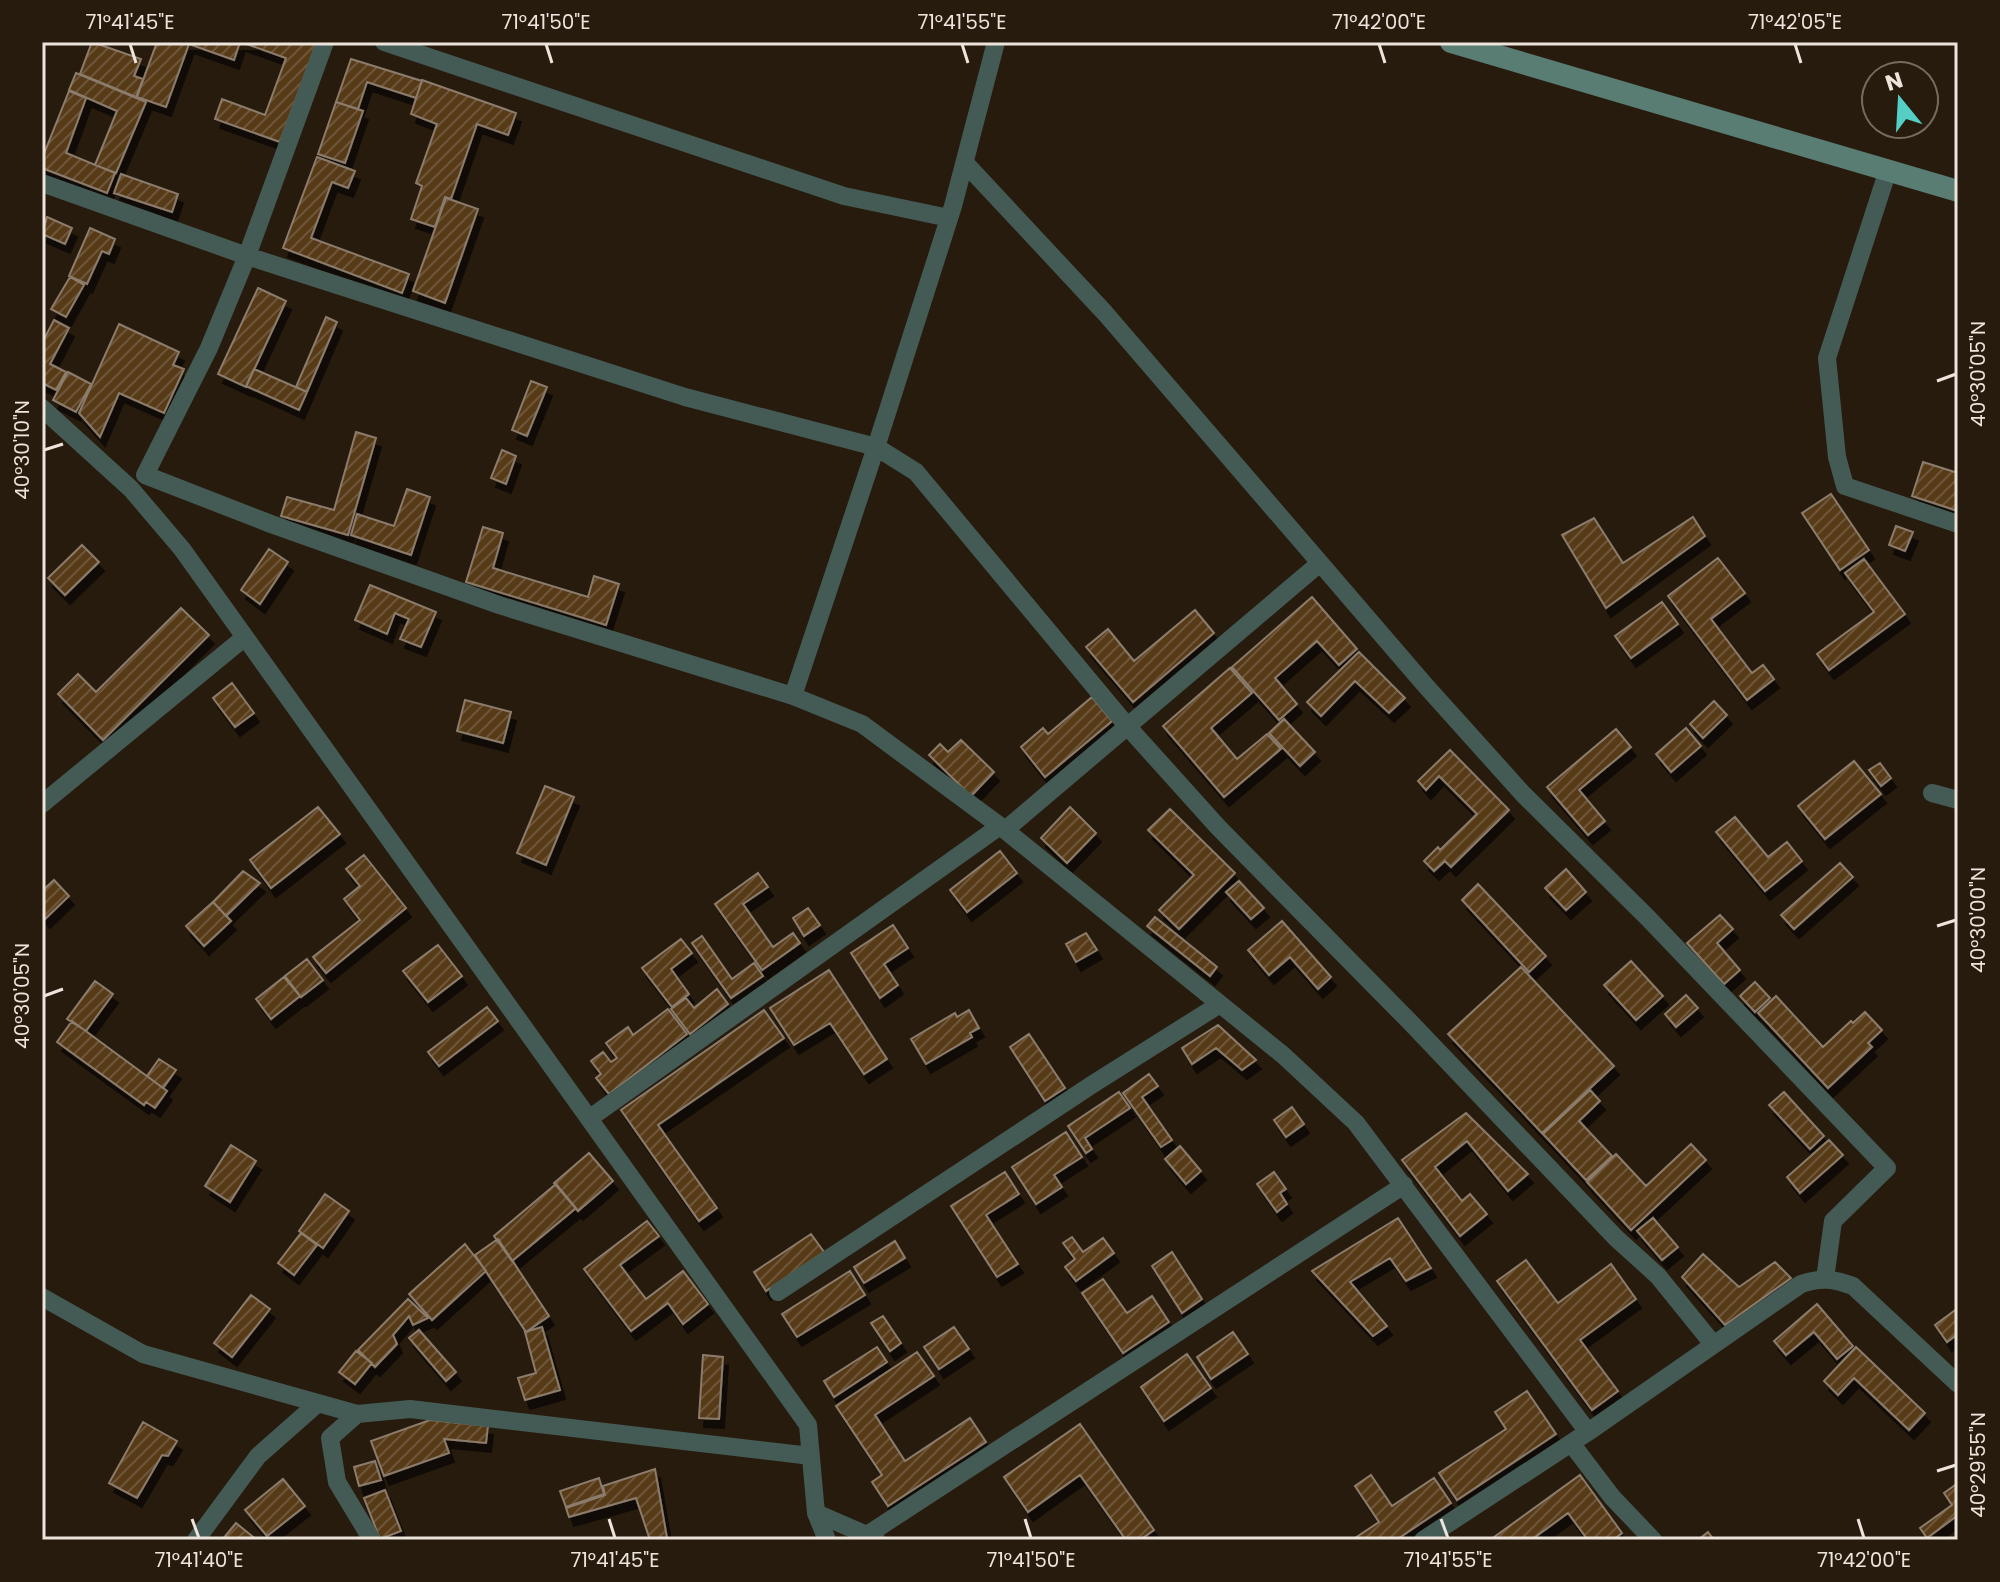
<svg xmlns="http://www.w3.org/2000/svg" width="2000" height="1582" font-family="Poppins,sans-serif">
<defs>
<pattern id="building-hatch" width="6" height="6" patternUnits="userSpaceOnUse" patternTransform="scale(2)"><rect width="6" height="6" fill="#573a19"/><path d="M-1 1l2-2M0 6l6-6M5 7l2-2" fill="none" stroke="#6f563a"/></pattern>
<filter id="shadow"><feDropShadow dx="5" dy="9" stdDeviation="0" flood-color="#0009"/></filter>
</defs>
<rect width="100%" height="100%" fill="#271b0e"/>
<path fill="url(#building-hatch)" stroke="#8b7c6c" stroke-width="2" filter="url(#shadow)" d="M92 42 141 59 134 76 143 79 136 97 80 74Z
M157 42H240L234 60 189 44 166 107 137 97Z
M241 42H317L280 142 215 119 222 99 265 115 286 58Z
M351 59 422 81 416 98 367 82 358 109 336 102Z
M76 73 146 102 116 173 95 165 117 111 69 90Z
M422 80 516 113 508 135 477 124 451 199 445 197 435 227 411 219 422 186 416 183 437 124 411 114Z
M69 91 86 98 66 153 115 173 107 193 42 168V159Z
M336 102 363 111 345 163 318 154Z
M317 157 355 171 348 188 332 182 311 238 409 274 402 293 283 248Z
M121 174 178 194 172 212 114 193Z
M446 198 478 209 445 303 413 291Z
M47 217 72 228 65 244 42 234Z
M90 228 115 239 109 254 102 251 87 284 69 276Z
M70 277 84 285 66 317 51 309Z
M258 288 286 301 246 387 218 374Z
M326 317 337 322 307 392 296 387Z
M54 320 69 328 50 364 66 372 56 390 42 383V343Z
M119 324 179 352 173 365 184 369 164 413 119 393 100 437 79 413Z
M254 369 307 392 299 410 246 386Z
M68 372 91 384 76 412 53 400Z
M531 381 547 387 527 436 512 430Z
M356 432 376 438 348 535 281 516 287 497 334 510Z
M502 450 516 456 506 484 491 478Z
M1923 462 1958 473V511L1912 496Z
M407 489 430 497 411 555 351 535 357 514 394 526Z
M1831 494 1869 550 1840 570 1802 513Z
M1693 517 1705 536 1606 608 1562 535 1594 518 1623 563Z
M1896 526 1913 532 1905 551 1889 545Z
M483 527 503 533 493 568 588 597 594 576 619 584 606 625 466 582Z
M82 545 99 562 65 595 48 578Z
M269 549 288 562 260 604 241 590Z
M1718 558 1745 593 1711 619 1752 673 1763 665 1774 679 1747 700 1668 596Z
M1864 559 1905 614 1829 670 1817 654 1874 612 1845 573Z
M370 585 436 612 421 647 400 639 409 619 395 613 387 634 355 620Z
M1312 597 1357 649 1339 665 1317 641 1275 678 1297 704 1279 720 1232 667Z
M1662 602 1678 624 1631 658 1615 636Z
M181 608 209 635 103 740 58 694 78 674 96 692Z
M1195 610 1214 633 1133 702 1086 647 1108 629 1134 661Z
M1359 652 1405 698 1389 713 1355 681 1321 716 1307 702Z
M1230 668 1252 693 1211 728 1237 759 1267 734 1281 749 1224 797 1163 726Z
M232 683 254 713 235 727 213 698Z
M1092 697 1112 721 1045 777 1021 747 1043 728 1048 734Z
M465 700 511 712 503 743 457 731Z
M1714 701 1727 715 1703 738 1690 724Z
M1284 719 1315 752 1300 766 1269 733Z
M1686 728 1701 746 1671 772 1656 754Z
M1616 729 1631 747 1579 790 1605 821 1588 835 1547 787Z
M961 740 994 772 971 796 929 755 940 744 948 752Z
M1450 750 1509 810 1451 867 1445 861 1434 871 1424 861 1438 847 1440 850 1477 814 1439 776 1426 790 1418 781Z
M1854 761 1881 794 1825 839 1798 806Z
M1880 763 1891 778 1881 786 1869 770Z
M545 786 574 797 546 865 517 853Z
M318 807 340 834 271 888 250 860Z
M1070 807 1096 833 1067 863 1041 838Z
M1170 809 1235 873 1179 929 1159 910 1194 875 1148 830Z
M1735 817 1768 857 1787 842 1802 861 1765 891 1716 832Z
M1000 851 1017 873 967 912 950 890Z
M364 855 406 908 326 973 313 957 360 920 344 899 360 886 346 869Z
M1840 863 1853 877 1794 929 1781 915Z
M1566 869 1586 892 1566 910 1545 888Z
M243 871 260 883 226 916 213 902Z
M758 873 768 887 743 904 773 947 793 933 800 943 762 970 715 904Z
M54 880 69 896 45 919 42 916V891Z
M1239 881 1264 908 1251 919 1226 892Z
M1478 884 1546 956 1529 972 1462 900Z
M213 902 231 921 204 946 186 926Z
M808 908 820 925 804 936 793 918Z
M1720 915 1733 929 1717 943 1740 970 1724 984 1687 943Z
M1155 917 1217 967 1210 976 1147 926Z
M1282 921 1331 977 1318 989 1290 957 1269 975 1248 950Z
M893 925 908 948 884 964 898 985 880 998 851 953Z
M1086 933 1097 950 1076 962 1066 944Z
M702 936 732 979 754 963 763 976 731 998 692 943Z
M681 939 692 953 671 969 689 994 672 1007 642 968Z
M438 945 462 976 428 1002 403 971Z
M307 959 323 980 301 997 285 976Z
M1631 961 1663 996 1636 1020 1604 985Z
M1521 967 1614 1066 1542 1133 1448 1034Z
M829 970 887 1059 864 1074 830 1023 794 1045 770 1008Z
M284 977 300 996 271 1019 256 999Z
M95 981 113 994 86 1031 67 1019Z
M1755 982 1770 998 1755 1012 1740 996Z
M717 989 728 1004 690 1034 671 1009 686 998 694 1008Z
M1686 995 1698 1008 1676 1027 1665 1014Z
M1776 996 1823 1047 1851 1021 1853 1023 1865 1012 1882 1030 1868 1043 1872 1047 1828 1088 1758 1013Z
M487 1007 498 1021 439 1066 428 1052Z
M668 1009 687 1034 609 1094 596 1078 601 1074 591 1061 603 1052 611 1062 617 1058 606 1043 628 1027 633 1035Z
M764 1010 784 1038 658 1125 717 1208 699 1221 621 1110Z
M969 1010 979 1028 970 1033 972 1037 926 1064 911 1039 955 1013 957 1017Z
M72 1021 167 1091 155 1108 146 1102 144 1105 57 1042Z
M1218 1025 1256 1060 1242 1070 1216 1048 1192 1064 1182 1048Z
M1029 1034 1065 1088 1045 1101 1010 1047Z
M159 1059 176 1070 163 1088 147 1076Z
M1149 1074 1158 1086 1142 1097 1172 1140 1161 1147 1123 1093Z
M1590 1090 1600 1101 1579 1121 1612 1156 1586 1180 1543 1134Z
M1119 1092 1130 1108 1085 1138 1092 1149 1086 1153 1068 1126Z
M1784 1092 1824 1136 1810 1149 1769 1105Z
M1292 1107 1304 1124 1286 1137 1274 1120Z
M1466 1113 1528 1174 1508 1191 1467 1141 1435 1167 1462 1201 1470 1194 1487 1214 1460 1236 1402 1160Z
M1066 1132 1082 1157 1054 1175 1062 1187 1036 1204 1012 1167Z
M1829 1140 1843 1155 1800 1193 1787 1177Z
M1691 1144 1706 1160 1631 1230 1587 1182 1616 1154 1646 1186Z
M231 1145 256 1161 230 1202 205 1186Z
M1180 1146 1201 1171 1186 1184 1165 1159Z
M589 1153 613 1181 578 1211 554 1183Z
M1005 1172 1019 1194 986 1215 1018 1264 997 1277 951 1206Z
M1274 1172 1286 1189 1280 1193 1287 1204 1277 1212 1257 1184Z
M556 1184 576 1208 512 1261 494 1236Z
M325 1194 349 1211 323 1248 299 1231Z
M1398 1218 1431 1268 1406 1281 1390 1258 1350 1282 1387 1326 1373 1336 1312 1271Z
M1653 1218 1678 1247 1662 1260 1637 1231Z
M647 1221 659 1236 620 1265 646 1299 683 1271 708 1304 683 1324 668 1303 631 1331 584 1269Z
M301 1233 317 1245 294 1275 278 1263Z
M811 1234 824 1252 766 1291 754 1272Z
M1072 1237 1083 1252 1103 1238 1114 1253 1076 1281 1065 1267 1075 1259 1063 1243Z
M498 1239 549 1316 526 1332 475 1255Z
M895 1241 905 1258 864 1283 854 1267Z
M465 1244 486 1271 432 1320 409 1294Z
M1172 1252 1202 1299 1182 1313 1152 1266Z
M1703 1254 1739 1287 1775 1262 1791 1278 1725 1325 1682 1277Z
M1526 1260 1558 1303 1611 1264 1636 1299 1580 1340 1618 1391 1592 1410 1497 1281Z
M850 1271 865 1295 797 1337 782 1314Z
M1103 1279 1127 1313 1152 1296 1169 1322 1123 1353 1082 1293Z
M251 1295 270 1309 232 1357 214 1343Z
M408 1299 428 1318 413 1325 409 1316 393 1335 397 1344 375 1367 358 1350Z
M1817 1304 1853 1346 1837 1359 1814 1332 1786 1355 1774 1341Z
M1958 1308V1334L1947 1342 1935 1325Z
M883 1316 901 1343 890 1351 871 1323Z
M542 1327 560 1390 525 1400 518 1378 536 1373 525 1332Z
M954 1327 969 1349 939 1369 924 1347Z
M419 1330 456 1372 446 1381 409 1338Z
M1233 1332 1248 1354 1211 1379 1197 1357Z
M877 1347 887 1362 834 1397 824 1381Z
M1856 1347 1925 1413 1909 1430 1854 1378 1838 1395 1824 1381Z
M356 1351 372 1363 355 1384 339 1372Z
M917 1352 934 1376 875 1415 905 1461 970 1418 986 1442 888 1506 872 1482 882 1475 836 1406Z
M1187 1354 1211 1388 1164 1421 1141 1387Z
M703 1355 723 1357 719 1419 699 1418Z
M1527 1391 1556 1434 1457 1500 1439 1473 1506 1429 1495 1412Z
M430 1420 488 1426 486 1443 444 1439 449 1453 384 1476 371 1441Z
M143 1422 177 1441 168 1456 162 1455 137 1498 109 1483Z
M1080 1424 1154 1530 1140 1540H1126L1080 1475 1028 1512 1004 1477Z
M375 1461 381 1480 359 1486 354 1467Z
M655 1469 667 1538 665 1540H650L636 1498 569 1517 566 1508 605 1495 603 1486Z
M1371 1475 1392 1506 1434 1478 1451 1503 1396 1540H1352L1379 1522 1355 1486Z
M1580 1475 1622 1533 1613 1540H1588L1568 1513 1531 1540H1490Z
M599 1478 604 1494 566 1507 560 1491Z
M283 1479 305 1506 267 1536 245 1510Z
M1958 1483V1515L1927 1538 1920 1528 1952 1505 1944 1493Z
M385 1490 401 1531 380 1539 364 1498Z
M236 1523 257 1540H222Z
M1708 1532 1714 1540H1698Z"/>
<g fill="none" stroke-linecap="round" stroke-linejoin="round">
<path stroke="#445a54" stroke-width="18" d="M384 42 844 196 949 218
M996 42 953 206 886 416 876 447 793 696 499 605 271 524 145 475 209 348 247 256 685 397 876 447 916 472 1128 727 1218 827 1411 1023 1616 1238 1658 1276 1713 1344
M965 163 1105 313 1425 685 1523 794 1648 918 1887 1168 1833 1221 1825 1279
M1888 170 1827 358 1837 457 1845 486 1958 524
M42 183 247 256 325 42
M42 408 131 489 182 549 808 1425 816 1513 827 1540
M793 696 862 724 1000 826 1283 1055 1356 1123 1588 1432
M1932 793 1958 800
M42 804 245 637
M1005 830 1320 563
M590 1118 1000 826
M778 1292 1093 1084 1220 1004
M42 1297 143 1354 357 1414 410 1409 811 1456
M357 1414 330 1438 337 1482 372 1540
M1571 1443 1612 1497 1653 1540
M816 1513 876 1539
M867 1535 1404 1185
M196 1540 258 1456 318 1403
M1423 1540 1588 1432 1801 1284C1821 1277 1834 1279 1853 1286L1958 1384"/>
<path stroke="#597c73" stroke-width="22" d="M1451 42 1958 191"/>
</g>
<path fill="none" stroke="#ede4dc" stroke-width="3" d="M130 44 136 63M546 44 552 63M962 44 968 63M1379 44 1385 63M1795 44 1801 63M1937 381 1956 374M44 450 63 444M1937 926 1956 920M44 996 63 989M1937 1471 1956 1465M192 1519 199 1538M609 1519 615 1538M1025 1519 1031 1538M1441 1519 1448 1538M1858 1519 1864 1538"/>
<rect width="2000" height="1582" fill="none" stroke="#271b0e" stroke-width="88"/>
<g transform="translate(1900 100) rotate(342)"><circle r="38" fill="#271b0e" stroke="#766b60" stroke-width="2"/>
<path d="M0-6L14 30L0 20L-14 30Z" fill="#55cec5"/>
<text y="-12" font-size="22" font-weight="bold" text-anchor="middle" fill="#ede4dc">N</text>
</g>
<rect x="44" y="44" width="1912" height="1494" fill="none" stroke="#ede4dc" stroke-width="3"/>
<g font-size="20" text-anchor="middle" fill="#ede4dc">
<text x="130" y="29">71°41'45"E</text>
<text x="546" y="29">71°41'50"E</text>
<text x="962" y="29">71°41'55"E</text>
<text x="1379" y="29">71°42'00"E</text>
<text x="1795" y="29">71°42'05"E</text>
<text transform="translate(1978 374) rotate(-90)" y="7">40°30'05"N</text>
<text transform="translate(22 450) rotate(-90)" y="7">40°30'10"N</text>
<text transform="translate(1978 920) rotate(-90)" y="7">40°30'00"N</text>
<text transform="translate(22 996) rotate(-90)" y="7">40°30'05"N</text>
<text transform="translate(1978 1465) rotate(-90)" y="7">40°29'55"N</text>
<text x="199" y="1567">71°41'40"E</text>
<text x="615" y="1567">71°41'45"E</text>
<text x="1031" y="1567">71°41'50"E</text>
<text x="1448" y="1567">71°41'55"E</text>
<text x="1864" y="1567">71°42'00"E</text>
</g>
</svg>
